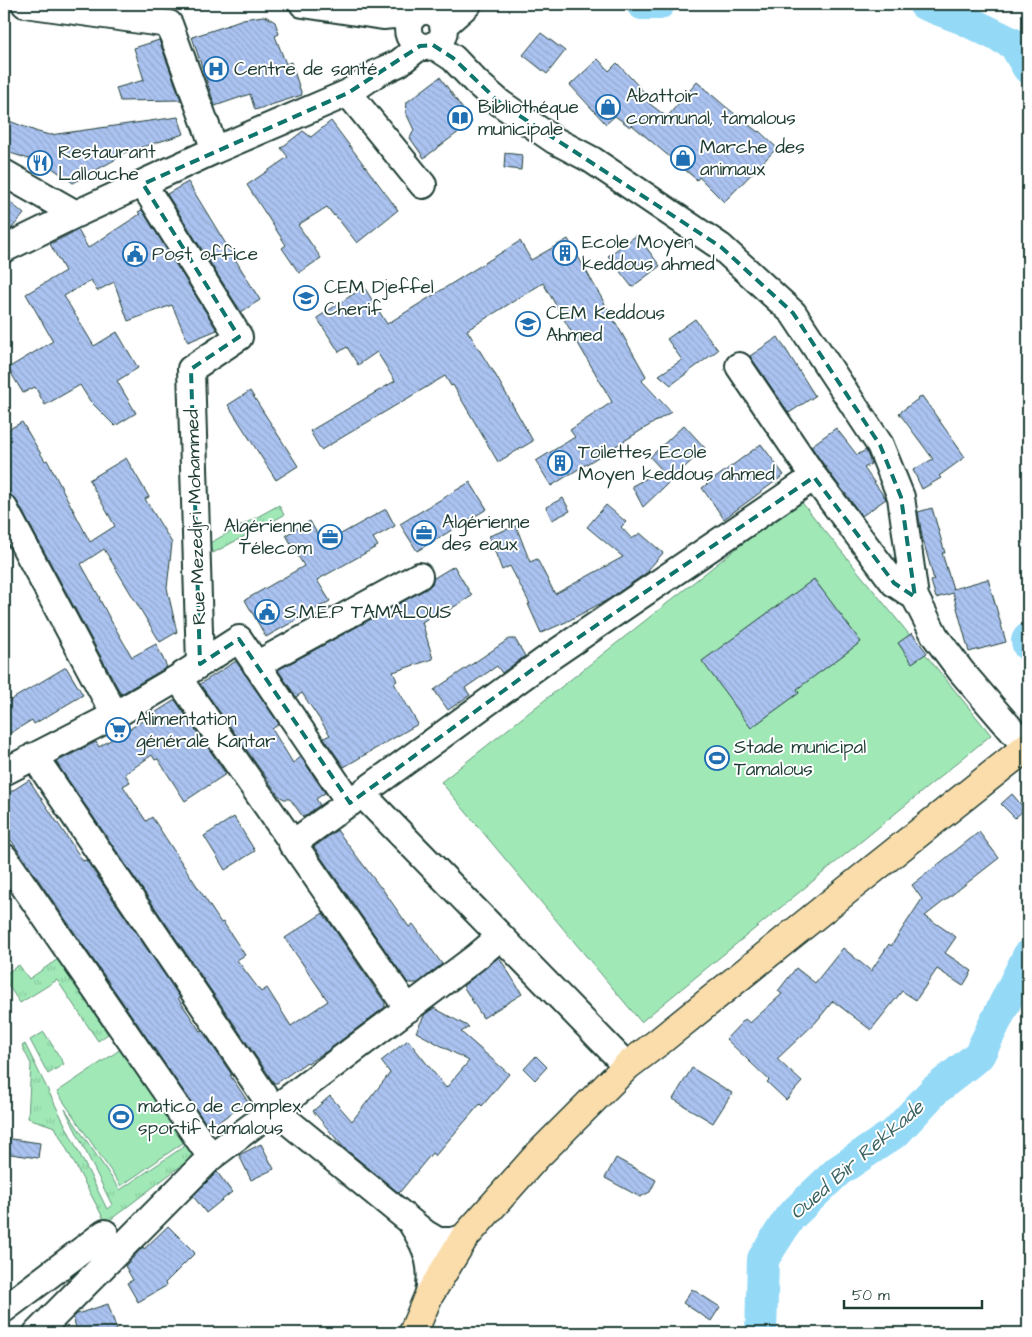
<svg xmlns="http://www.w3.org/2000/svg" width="1032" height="1337" font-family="'Architects Daughter',sans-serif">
<defs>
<pattern id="grass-tufts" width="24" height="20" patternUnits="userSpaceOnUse" patternTransform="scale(1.25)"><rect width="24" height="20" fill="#a0e9b7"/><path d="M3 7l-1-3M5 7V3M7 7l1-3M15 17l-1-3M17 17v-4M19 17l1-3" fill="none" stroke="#89c99e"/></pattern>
<pattern id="building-back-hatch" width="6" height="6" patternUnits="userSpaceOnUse" patternTransform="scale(1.25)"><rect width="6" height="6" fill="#abc3f1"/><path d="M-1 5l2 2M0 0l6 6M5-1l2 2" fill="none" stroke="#93a8cf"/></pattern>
</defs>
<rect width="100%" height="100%" fill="#fff"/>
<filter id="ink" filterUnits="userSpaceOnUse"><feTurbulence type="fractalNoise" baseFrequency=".02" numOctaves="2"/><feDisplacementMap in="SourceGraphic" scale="10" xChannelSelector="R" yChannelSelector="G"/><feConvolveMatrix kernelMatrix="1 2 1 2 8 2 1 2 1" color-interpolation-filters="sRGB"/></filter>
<g filter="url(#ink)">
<path fill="url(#grass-tufts)" stroke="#609376" d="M279 505 284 515 213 553 208 544Z
M58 959 108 1034 98 1041 57 980 20 1003 4 979V975L19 965 29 979Z
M44 1032 64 1064 48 1074 30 1040Z
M25 1044 107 1209 112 1205 65 1109 120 1190 186 1145 195 1155 106 1223 55 1127 28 1118 31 1064 22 1046Z"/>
<path fill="#a0e9b7" stroke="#609376" d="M799 499 991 735 641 1022 441 782Z
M121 1049 184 1142 121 1186 57 1092Z"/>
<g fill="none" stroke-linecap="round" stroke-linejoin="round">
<path stroke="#94d9f6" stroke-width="32" d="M642 4H659
M924 4 961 18 1014 44 1028 68
M1028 639 1027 641 1028 645
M761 1333 763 1259 790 1217 838 1171 896 1132 934 1091 979 1055 1028 956"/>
</g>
<path fill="url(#building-back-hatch)" stroke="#1f3d34" d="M263 16 267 17 275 22 279 34 275 36 286 64 291 62 302 95 255 110 250 94 215 106 192 37 229 25V24L243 19Z
M541 33 565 51 547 74 523 55Z
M159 40 181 100 120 101 116 88 144 80 134 48Z
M598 59 609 71 617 63 643 91 638 95 667 117 697 82 726 107 758 132 759 131 777 148 724 202 699 177 697 180 632 125 630 127 615 116 606 124 570 85Z
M440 77 472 122 424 158 410 138 414 130 406 113 407 102Z
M178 117 184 134 117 155 118 158 73 183 48 165 4 151V119L38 132 50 135Z
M331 121 398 210 357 243 335 215 334 216 327 207 298 225 321 258 299 273 282 248 286 245 247 185 288 157 281 148 303 131 311 137Z
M505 153 522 155 521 170 504 168Z
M188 182 260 300 241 312 167 194Z
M4 197 24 214 12 228 4 232Z
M142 210 217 330 188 342 172 305 128 321 114 282 97 291 91 280 64 296 94 346 117 332 138 368 117 381 136 413 115 426 90 401 80 385 45 405 35 387 23 393 8 368 53 341 26 294 65 271 50 244 78 230 88 248 140 214 138 212Z
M637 235 660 266 632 287 608 256Z
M568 239 646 376 642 381 671 412 551 486 536 461 575 437 570 430 612 402 543 283 467 330 491 369H492L533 441 498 462 453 385 451 386 445 376 321 450 310 431 395 381 377 352 358 365 347 347 339 352 317 318 364 287 387 324 520 241 531 260Z
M695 319 718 350 671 385 659 375 682 360 667 339Z
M778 337 815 396 789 413 750 356Z
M250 391 298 466 276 480 228 405Z
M922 396 965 457 939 476 941 478 922 489 913 470 933 459 899 413Z
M22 422 45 461 47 460 90 542 115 526 89 480 126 458 149 497 145 499 172 543 167 588 177 632 160 642 104 549 81 564 100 598H99L110 619 132 657 156 644 167 667 121 694 17 501 11 495 4 481V432Z
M684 425 705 448 643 507 632 486 662 470 650 457Z
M836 428 857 455 866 450 871 464 864 468 886 499 862 516 826 468 811 446Z
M761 444 784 475 724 519 702 488Z
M470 482 487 509 417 551 400 524Z
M563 498 570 511 552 520 546 507Z
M606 505 626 522 621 527 632 539 640 533 663 553 648 570 649 571 609 599 566 622 541 633 528 604H530L510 566 502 570 489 536 516 526 530 562 537 559 555 594 623 557 587 527Z
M932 508 945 553H942L953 589 988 579 1006 642 969 652 953 593 936 598 931 581 934 580 922 536 918 512Z
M386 509 395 526 373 538 378 546 317 580 330 601 266 637 245 600 304 566 286 535 310 521 323 544Z
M454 566 472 596 447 611 445 608 422 622 433 659 393 672 397 681 394 683 418 724 344 767 324 738 330 735 302 693 296 697 278 670 426 589 432 584 434 578Z
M814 579 861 642 797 689 799 693 751 728 702 661Z
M912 633 927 653 912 663 898 643Z
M509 639H515L525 656 502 673 497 666 465 688 470 695 448 710 434 690Z
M236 661 279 724 272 729 293 763 301 757 325 793 316 799 320 805 303 817 290 799H284L279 796 200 684Z
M66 667 83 695 34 724 32 720 4 737V704Z
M175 700 226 774 185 801 158 759 155 760 152 755 125 774 130 782 123 786 146 821 152 817 221 923 223 922 245 955 237 960 261 992 267 988 291 1026 328 1001 285 938 323 913 385 1003V1007L327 1051 308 1063 307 1062 277 1083H274L56 762 96 742 99 747 125 731V732Z
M29 780 83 861 86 860 180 997 178 998 200 1031 202 1030 232 1075H230L248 1102 209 1128 4 830V796Z
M1012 794 1025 809 1015 818 1001 804Z
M234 817 255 851 225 870 204 836Z
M337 830 380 887H381L409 927 413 924 442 964 418 983H408L314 847Z
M979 832 999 858 925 916 956 937 945 953 972 971 963 986 937 969 916 1000 902 991 871 1030 833 1001 816 1022 777 1059 802 1082 786 1100 767 1082 769 1080 726 1039 745 1019 750 1023 782 994 778 991 796 968 815 983 843 948 871 971 889 944 891 946 922 899 912 885Z
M499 957 522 994 483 1018 463 986Z
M434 1008 469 1027 461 1032 509 1074 482 1106 480 1104 435 1156 432 1153 399 1193 343 1147 313 1111 330 1096 352 1121 390 1073 381 1061 408 1040 446 1088 469 1061 416 1032 425 1014Z
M536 1056 547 1067 535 1080 524 1069Z
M692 1068 732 1093 713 1123 673 1099Z
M4 1138 40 1143 38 1158 4 1153Z
M261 1144 274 1169 251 1180 239 1155Z
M616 1158 656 1180 650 1192 640 1197 605 1178Z
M217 1172 232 1192 206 1213 193 1196Z
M168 1226 195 1253 165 1283 166 1286 138 1302 127 1283 133 1280 125 1266 143 1247 144 1249Z
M692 1289 720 1307 711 1321 683 1303Z
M108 1304 118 1333H78L73 1318 77 1314Z"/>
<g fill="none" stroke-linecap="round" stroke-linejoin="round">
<defs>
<path id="minor" d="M25 4 169 24 215 150
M303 4 383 16 393 15 413 17
M408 29a18 18 0 1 1 36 0a18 18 0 1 1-36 0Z
M443 26 468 4
M433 45 453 58 476 82 500 103 554 140 592 160 721 247 793 313 880 445 901 497 915 597 935 636 961 671 1027 748
M348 93 423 185
M4 173 76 214
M143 184 239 337 191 369 200 664
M4 249 76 214 215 150 348 93 377 73 399 63 420 46
M739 366 814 477
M4 508 115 715
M256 665 419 576
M178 678 408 1009
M34 756 274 1110 426 1234 438 1241H451L464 1238
M4 772 115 715 178 678 239 639 350 803
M362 794 627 1066
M292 844 547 659 814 477 894 583 915 597
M4 857 211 1157 475 958 500 937
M412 1224C428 1249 435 1268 428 1297
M4 1309 105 1233
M37 1333 211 1157"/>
<path id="major" d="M413 1333 428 1297 464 1238 536 1157 627 1066 660 1041 851 887 1028 746"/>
</defs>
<use href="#minor" stroke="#1f3d34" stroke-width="30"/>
<use href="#major" stroke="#1f3d34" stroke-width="31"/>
<use href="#minor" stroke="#fff" stroke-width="26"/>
<use href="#major" stroke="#faddab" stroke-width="28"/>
</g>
</g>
<path fill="none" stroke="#0f766e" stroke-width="4" stroke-dasharray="10 6" stroke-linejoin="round" d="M433 45 453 58 500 103 721 247 793 313 880 445 901 497 915 597 894 583 814 477 547 659 350 803 239 639 200 664 191 369 239 337 143 184 348 93 420 46Z"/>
<defs>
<symbol id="hospital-ring" viewBox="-11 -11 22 22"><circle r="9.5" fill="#fff" stroke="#1f6fb2" stroke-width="1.5"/><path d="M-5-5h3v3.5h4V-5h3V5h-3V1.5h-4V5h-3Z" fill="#1f6fb2"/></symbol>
<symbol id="shop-ring" viewBox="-11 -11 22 22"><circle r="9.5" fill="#fff" stroke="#1f6fb2" stroke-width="1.5"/><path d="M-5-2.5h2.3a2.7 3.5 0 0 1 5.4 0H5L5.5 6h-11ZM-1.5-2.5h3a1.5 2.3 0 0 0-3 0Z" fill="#1f6fb2"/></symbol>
<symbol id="library-ring" viewBox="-11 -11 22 22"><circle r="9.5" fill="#fff" stroke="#1f6fb2" stroke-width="1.5"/><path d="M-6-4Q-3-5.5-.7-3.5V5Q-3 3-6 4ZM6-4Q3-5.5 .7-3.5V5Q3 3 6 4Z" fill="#1f6fb2"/></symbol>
<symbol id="restaurant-ring" viewBox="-11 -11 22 22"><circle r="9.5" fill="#fff" stroke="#1f6fb2" stroke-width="1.5"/><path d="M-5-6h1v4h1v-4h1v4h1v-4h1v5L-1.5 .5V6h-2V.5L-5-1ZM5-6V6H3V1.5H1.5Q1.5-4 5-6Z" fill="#1f6fb2"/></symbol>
<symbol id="building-ring" viewBox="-11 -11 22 22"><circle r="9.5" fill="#fff" stroke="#1f6fb2" stroke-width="1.5"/><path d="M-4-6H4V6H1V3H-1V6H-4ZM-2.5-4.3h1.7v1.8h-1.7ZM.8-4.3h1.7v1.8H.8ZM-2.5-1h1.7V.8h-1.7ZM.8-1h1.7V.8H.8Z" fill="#1f6fb2"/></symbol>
<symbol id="civic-ring" viewBox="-11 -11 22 22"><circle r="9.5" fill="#fff" stroke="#1f6fb2" stroke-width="1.5"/><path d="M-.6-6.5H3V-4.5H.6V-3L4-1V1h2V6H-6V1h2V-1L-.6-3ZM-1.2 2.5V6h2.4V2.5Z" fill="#1f6fb2"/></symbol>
<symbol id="school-ring" viewBox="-11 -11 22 22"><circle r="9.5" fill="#fff" stroke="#1f6fb2" stroke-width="1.5"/><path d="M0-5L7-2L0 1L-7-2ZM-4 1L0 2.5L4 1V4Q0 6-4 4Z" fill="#1f6fb2"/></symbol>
<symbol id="office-ring" viewBox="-11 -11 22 22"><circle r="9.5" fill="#fff" stroke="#1f6fb2" stroke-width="1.5"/><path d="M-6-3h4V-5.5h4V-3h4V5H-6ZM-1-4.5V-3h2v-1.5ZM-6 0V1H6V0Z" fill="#1f6fb2"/></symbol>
<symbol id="supermarket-ring" viewBox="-11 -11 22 22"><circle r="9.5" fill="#fff" stroke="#1f6fb2" stroke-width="1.5"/><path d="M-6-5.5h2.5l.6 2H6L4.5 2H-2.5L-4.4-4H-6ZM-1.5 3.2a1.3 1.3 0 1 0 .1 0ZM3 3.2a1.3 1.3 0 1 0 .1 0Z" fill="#1f6fb2"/></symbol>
<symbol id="stadium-ring" viewBox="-11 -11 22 22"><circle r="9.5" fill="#fff" stroke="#1f6fb2" stroke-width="1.5"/><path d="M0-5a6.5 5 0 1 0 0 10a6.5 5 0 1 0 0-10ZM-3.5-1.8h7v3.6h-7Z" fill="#1f6fb2"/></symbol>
</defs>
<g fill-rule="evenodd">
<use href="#hospital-ring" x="202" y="55" width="28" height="28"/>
<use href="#shop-ring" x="594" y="93" width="28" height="28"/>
<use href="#library-ring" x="446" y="104" width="28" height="28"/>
<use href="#shop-ring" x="669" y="144" width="28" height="28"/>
<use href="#restaurant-ring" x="26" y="149" width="28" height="28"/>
<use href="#building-ring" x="551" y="239" width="28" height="28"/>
<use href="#civic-ring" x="121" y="240" width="28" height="28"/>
<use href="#school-ring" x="292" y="284" width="28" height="28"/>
<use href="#school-ring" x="514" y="310" width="28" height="28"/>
<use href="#building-ring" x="546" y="449" width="28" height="28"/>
<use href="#office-ring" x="410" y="519" width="28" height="28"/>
<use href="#office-ring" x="316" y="523" width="28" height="28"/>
<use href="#civic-ring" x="253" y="598" width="28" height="28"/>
<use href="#supermarket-ring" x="104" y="716" width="28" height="28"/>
<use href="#stadium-ring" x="703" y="744" width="28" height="28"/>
<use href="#stadium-ring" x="107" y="1103" width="28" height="28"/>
</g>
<g text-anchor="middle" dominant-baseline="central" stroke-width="4" stroke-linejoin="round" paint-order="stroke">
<g font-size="19" fill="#1f3d34" stroke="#fff" text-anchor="start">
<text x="234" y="69">Centre de santé</text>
<text x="626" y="96">Abattoir<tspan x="626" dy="22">communal, tamalous</tspan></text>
<text x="478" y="107">Bibliothéque<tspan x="478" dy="22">municipale</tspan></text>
<text x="700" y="147">Marche des<tspan x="700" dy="22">animaux</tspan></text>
<text x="58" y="152">Restaurant<tspan x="58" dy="22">Lallouche</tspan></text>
<text x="582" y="242">Ecole Moyen<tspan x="582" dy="22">keddous ahmed</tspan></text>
<text x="152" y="254">Post office</text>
<text x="324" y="287">CEM Djeffel<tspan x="324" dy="22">Cherif</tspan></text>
<text x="546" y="313">CEM Keddous<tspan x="546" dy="22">Ahmed</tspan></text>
<text x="578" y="452">Toilettes Ecole<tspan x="578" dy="22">Moyen keddous ahmed</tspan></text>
<text x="442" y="522">Algérienne<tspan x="442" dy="22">des eaux</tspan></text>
<text x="312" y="526" text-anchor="end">Algérienne<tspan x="312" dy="22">Télecom</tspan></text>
<text x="284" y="612">S.M.E.P TAMALOUS</text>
<text x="136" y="719">Alimentation<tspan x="136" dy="22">générale Kantar</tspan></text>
<text x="734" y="747">Stade municipal<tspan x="734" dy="22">Tamalous</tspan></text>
<text x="138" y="1106">matico de complex<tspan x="138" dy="22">sportif tamalous</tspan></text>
</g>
<g font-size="19" fill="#1f3d34" stroke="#fff">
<text transform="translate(196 517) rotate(-92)">Rue Mezedjri Mohammed</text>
</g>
<g font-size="20" font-style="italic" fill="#3c6464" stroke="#fff">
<text transform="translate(857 1160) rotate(-41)">Oued Bir Rekkade</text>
</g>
</g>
<rect width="1032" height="1337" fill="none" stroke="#fff" stroke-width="20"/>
<rect x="10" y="10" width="1012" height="1317" fill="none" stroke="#1f3d34" stroke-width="2" filter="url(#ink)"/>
<path d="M844 1300v8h138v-8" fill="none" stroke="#1f3d34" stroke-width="2.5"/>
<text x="852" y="1300" font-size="15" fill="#1f3d34" stroke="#ffffff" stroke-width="4" paint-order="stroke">50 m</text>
</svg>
